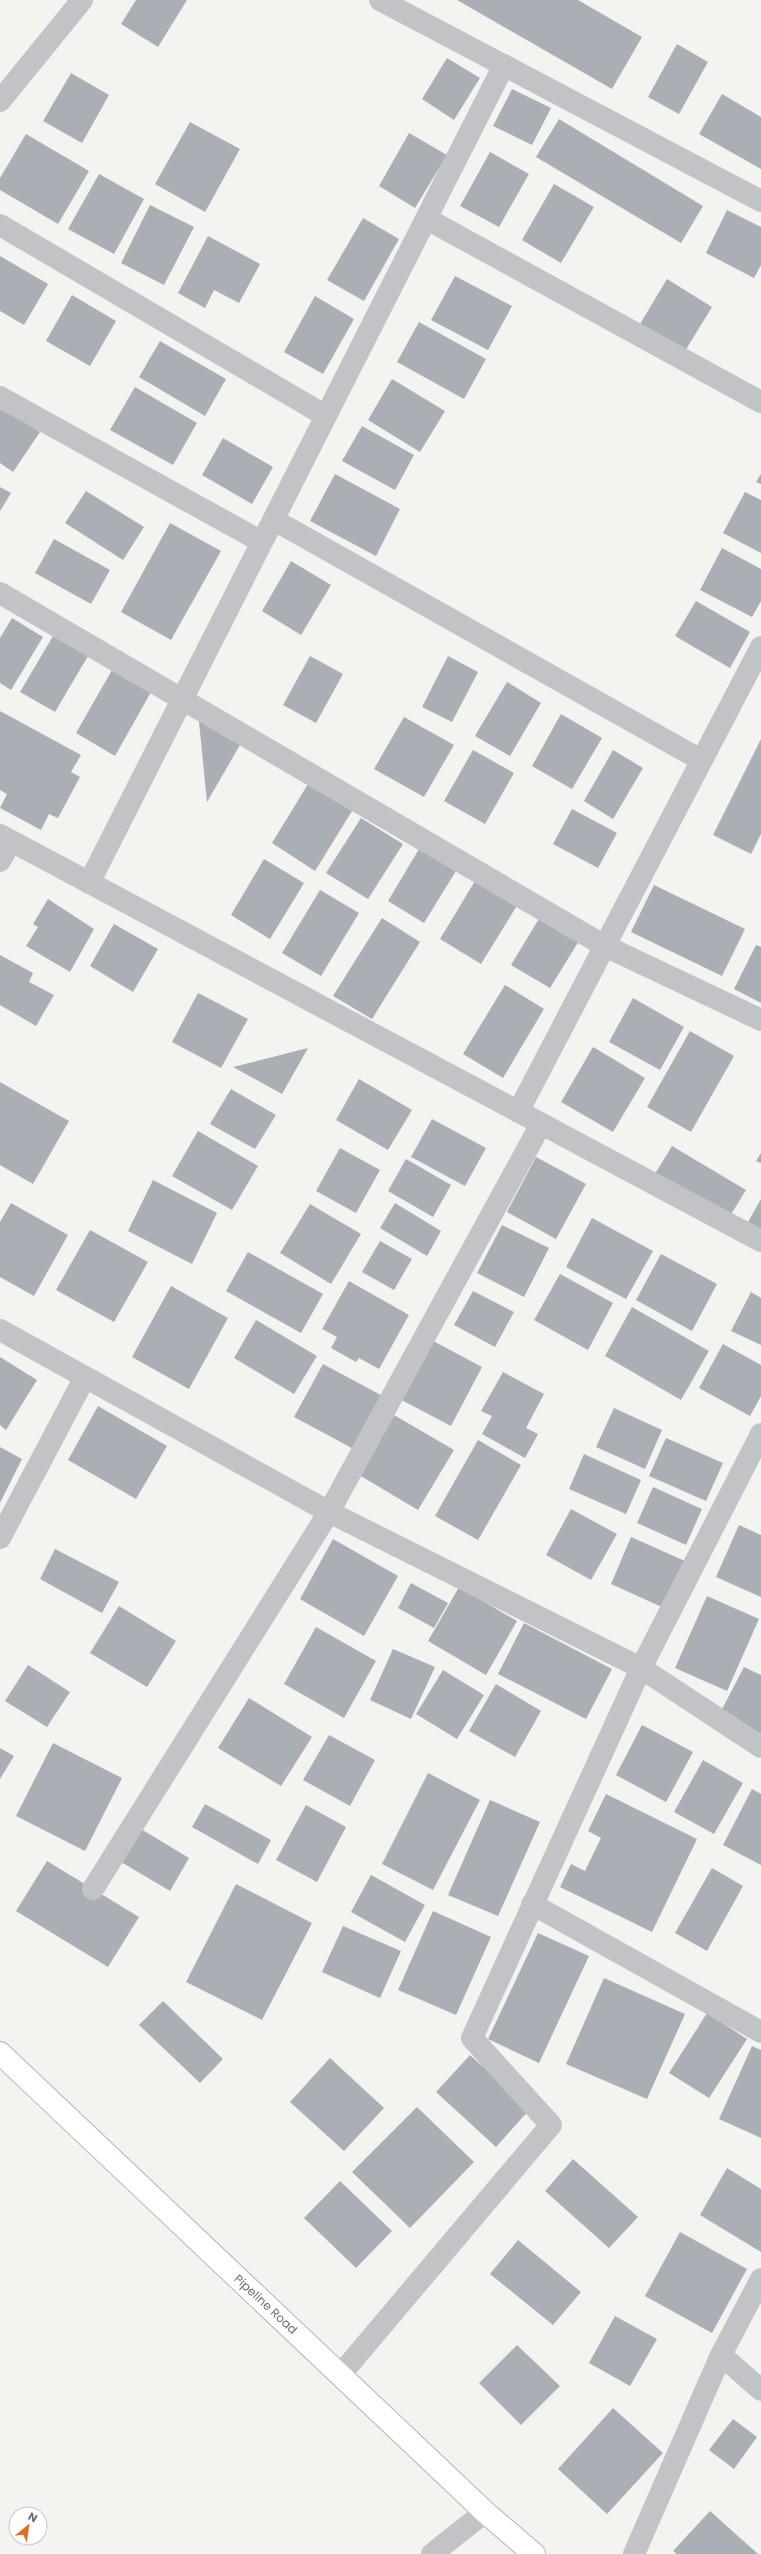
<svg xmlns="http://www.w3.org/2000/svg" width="761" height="2554" font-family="Poppins,sans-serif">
<rect width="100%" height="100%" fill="#f3f4ef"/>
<path fill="#a9afb5" d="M136 0H187L158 47 121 24Z
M457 0H578L642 37 612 89Z
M677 44 708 62 679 114 648 97Z
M447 58 480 78 454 120 422 99Z
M71 73 109 95 82 143 43 121Z
M512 89 551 108 532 145 493 126Z
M722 94 761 117V169L699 134Z
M559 119 703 206 681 243 536 157Z
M190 122 240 149 205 212 155 184Z
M409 133 447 155 415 208 379 186Z
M26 134 89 171 58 224 0 190V178Z
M490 152 529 174 499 227 460 206Z
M99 174 144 199 114 254 68 229Z
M554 184 594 207 561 263 522 240Z
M150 205 194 227 164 285 121 263Z
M727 210 761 227V265L754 278 706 253Z
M363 218 399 239 364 301 327 280Z
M208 236 260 264 239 303 214 290 205 308 178 293Z
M0 256 48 284 24 325 0 311Z
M455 276 512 306 488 350 431 320Z
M667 279 712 307 685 351 640 324Z
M72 295 116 321 90 366 46 341Z
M315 296 354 319 323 374 284 352Z
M419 322 486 359 464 399 397 362Z
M160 341 226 379 205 416 139 377Z
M392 379 445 411 420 452 368 420Z
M135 387 197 423 173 465 110 430Z
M0 405 40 432 13 472 0 463Z
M362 426 414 455 395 490 342 461Z
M223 438 273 467 252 504 202 475Z
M335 474 400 509 376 556 310 521Z
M761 474V484L756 482Z
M0 487 11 493 0 511Z
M86 491 144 527 123 560 65 523Z
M745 492 761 500V553L723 533Z
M170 523 221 551 171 640 121 612Z
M54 539 110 570 91 604 35 573Z
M722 548 761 569V601L752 617 700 590Z
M291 561 331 585 301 635 262 611Z
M696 601 750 632 730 668 675 636Z
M12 618 43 637 11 690 0 683V638Z
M53 636 88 656 55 712 20 692Z
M310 656 343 674 316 723 283 705Z
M448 656 478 672 452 722 422 707Z
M112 670 151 692 115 756 76 733Z
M507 682 541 703 510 756 475 736Z
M0 711 81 755 71 772 80 777 58 818 49 814 41 830 0 808 7 794 0 790Z
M198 712 244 738 207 802Z
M561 714 602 738 572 789 532 766Z
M404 717 454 745 424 797 374 769Z
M761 739V834L751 854 713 835Z
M473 750 514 773 485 824 444 801Z
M613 750 643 768 613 819 584 801Z
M308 784 352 811 315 871 272 843Z
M572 809 617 833 598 868 553 844Z
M361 818 403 844 368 899 326 873Z
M422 844 459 866 424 923 388 901Z
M264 859 304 883 270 939 231 915Z
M481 871 523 896 481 964 440 939Z
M654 885 745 929 722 976 631 932Z
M320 890 359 913 321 976 282 953Z
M48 899 94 929 70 972 26 946 38 927 33 924Z
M543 912 582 936 550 988 511 965Z
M382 918 420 942 372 1019 333 996Z
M114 924 158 949 133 992 90 966Z
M756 945 761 947V1003L734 989Z
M0 955 33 973 29 982 54 995 36 1026 0 1005Z
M505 985 544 1009 503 1078 463 1054Z
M198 993 248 1019 221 1068 172 1042Z
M633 998 684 1027 660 1070 609 1042Z
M690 1031 734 1056 691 1132 647 1107Z
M593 1047 645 1078 613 1132 561 1102Z
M308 1048 282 1094 233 1067Z
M359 1079 412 1110 388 1150 336 1120Z
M0 1082 69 1121 33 1184 0 1165Z
M231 1089 276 1115 255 1149 210 1124Z
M432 1119 486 1148 465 1186 411 1157Z
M198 1131 258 1166 232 1210 172 1176Z
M672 1146 746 1190 722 1229 648 1185Z
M340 1148 380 1170 356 1213 316 1191Z
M761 1153V1163L756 1161Z
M536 1157 586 1184 556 1239 507 1212Z
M406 1159 451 1185 433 1217 388 1191Z
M153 1180 217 1213 192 1264 128 1231Z
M761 1199V1248L740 1236Z
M11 1203 68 1235 34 1296 0 1277V1222Z
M395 1203 441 1231 427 1256 380 1228Z
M310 1204 361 1234 331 1284 280 1253Z
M592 1218 653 1251 626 1299 566 1267Z
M502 1225 549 1248 524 1297 477 1273Z
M90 1230 148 1262 114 1322 56 1290Z
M380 1241 412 1259 394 1290 362 1272Z
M248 1252 323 1294 301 1333 226 1291Z
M661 1254 717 1284 692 1331 636 1300Z
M560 1274 613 1303 588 1350 534 1320Z
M349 1281 409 1315 379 1369 359 1358 356 1362 331 1348 337 1337 322 1329Z
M171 1286 228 1318 189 1389 132 1357Z
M473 1291 514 1312 495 1347 454 1325Z
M751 1292 761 1298V1345L731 1331Z
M632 1307 709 1351 681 1400 605 1356Z
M256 1320 317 1356 294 1394 234 1358Z
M422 1335 482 1367 451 1426 390 1394Z
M723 1344 761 1365V1396L750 1416 699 1388Z
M0 1357 37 1380 6 1430 0 1425Z
M323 1364 392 1401 363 1454 294 1417Z
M503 1372 544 1394 526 1428 538 1434 525 1458 482 1434 492 1416 481 1411Z
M98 1406 167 1446 136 1499 68 1460Z
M614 1408 662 1430 645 1469 596 1447Z
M394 1415 454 1450 418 1510 359 1475Z
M666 1438 723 1463 706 1501 649 1476Z
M478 1440 521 1465 478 1540 435 1516Z
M0 1447 22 1459 0 1503Z
M584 1454 641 1480 626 1514 569 1489Z
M653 1487 702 1509 686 1545 637 1523Z
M571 1509 617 1534 591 1580 546 1555Z
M739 1525 761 1535V1597L716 1577Z
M631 1537 685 1561 664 1608 611 1584Z
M333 1539 398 1576 364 1636 300 1599Z
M55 1549 119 1582 102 1613 40 1579Z
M411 1583 448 1603 434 1628 398 1608Z
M459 1587 517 1621 486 1675 428 1641Z
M707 1596 759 1619 727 1691 675 1668Z
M119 1606 176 1641 147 1687 90 1653Z
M524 1623 612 1669 586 1719 498 1674Z
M316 1627 376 1661 344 1718 284 1684Z
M393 1649 435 1667 411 1719 370 1700Z
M28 1665 70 1692 47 1727 5 1701Z
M744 1667 761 1675V1734L720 1713Z
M443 1670 484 1695 457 1739 416 1714Z
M496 1684 541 1711 515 1757 469 1731Z
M249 1698 312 1737 281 1786 218 1748Z
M642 1725 693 1752 666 1802 616 1775Z
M329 1735 375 1760 350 1806 303 1780Z
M53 1743 122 1778 85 1851 16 1816Z
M0 1748 14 1756 0 1779Z
M703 1760 743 1783 714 1834 674 1812Z
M428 1773 480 1800 433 1890 382 1864Z
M752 1789 761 1794V1865L723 1845Z
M606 1794 697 1839 652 1932 560 1887 571 1864 585 1871 601 1838 588 1831Z
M490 1800 540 1822 498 1916 448 1895Z
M205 1804 271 1840 258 1864 192 1827Z
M306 1805 346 1827 317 1882 276 1860Z
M141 1829 189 1858 170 1891 121 1862Z
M47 1861 139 1917 108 1967 16 1911Z
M712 1868 743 1886 707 1951 675 1933Z
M371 1875 425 1905 405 1942 351 1912Z
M236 1884 312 1923 262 2020 186 1982Z
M433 1911 491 1937 456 2015 398 1990Z
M343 1926 401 1951 380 1998 322 1972Z
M538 1933 589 1956 539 2063 488 2039Z
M604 1978 685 2014 647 2099 566 2064Z
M163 2001 223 2059 200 2083 139 2025Z
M707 2013 747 2039 709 2098 669 2073Z
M752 2046 761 2050V2138L719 2119Z
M470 2055 530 2109 496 2147 436 2092Z
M330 2058 384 2108 344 2151 290 2102Z
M417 2107 474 2162 410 2228 352 2172Z
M573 2159 638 2217 609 2248 545 2191Z
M727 2168 761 2189V2252L700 2215Z
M340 2181 392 2231 356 2268 304 2218Z
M680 2232 747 2269 712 2333 645 2296Z
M518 2240 581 2292 553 2325 490 2274Z
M615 2316 657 2339 630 2386 589 2363Z
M517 2345 560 2386 521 2425 479 2383Z
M613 2408 663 2453 607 2514 558 2469Z
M733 2419 757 2437 734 2469 709 2450Z
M710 2511 758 2554H677L673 2551Z"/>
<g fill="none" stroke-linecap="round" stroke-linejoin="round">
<defs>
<path id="major" d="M0 2053 485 2512 534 2554"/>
</defs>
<use href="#major" stroke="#b4b6bb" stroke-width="24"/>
<path stroke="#c1c3c7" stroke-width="22" d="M380 0 761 201
M0 101 82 0
M427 219 761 402
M0 225 326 416
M0 397 262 542
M274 520 701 760
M0 593 605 946 761 1020
M0 835 761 1241
M0 861 11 841
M89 883 504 65
M518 1112 761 647
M0 1330 329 1512 641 1668 761 1747
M0 1538 85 1377
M93 1889 329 1512 541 1124
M532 1904 761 2032
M721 2355 761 2390
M341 2374 551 2125 472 2038 641 1668 761 1434
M432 2554 485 2512
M634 2554 721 2355 761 2279"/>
<use href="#major" stroke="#fff" stroke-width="22"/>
</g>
<g text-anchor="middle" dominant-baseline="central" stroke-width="4" stroke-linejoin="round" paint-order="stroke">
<g font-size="12" fill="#636e80" stroke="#fff">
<text transform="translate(266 2304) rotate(43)">Pipeline Road</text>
</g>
</g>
<g transform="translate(28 2526) rotate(29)"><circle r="19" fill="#ffffff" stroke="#c1c5cc"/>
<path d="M0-3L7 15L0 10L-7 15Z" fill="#dd6e26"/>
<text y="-6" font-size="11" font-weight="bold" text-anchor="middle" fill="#636e80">N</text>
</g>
</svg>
